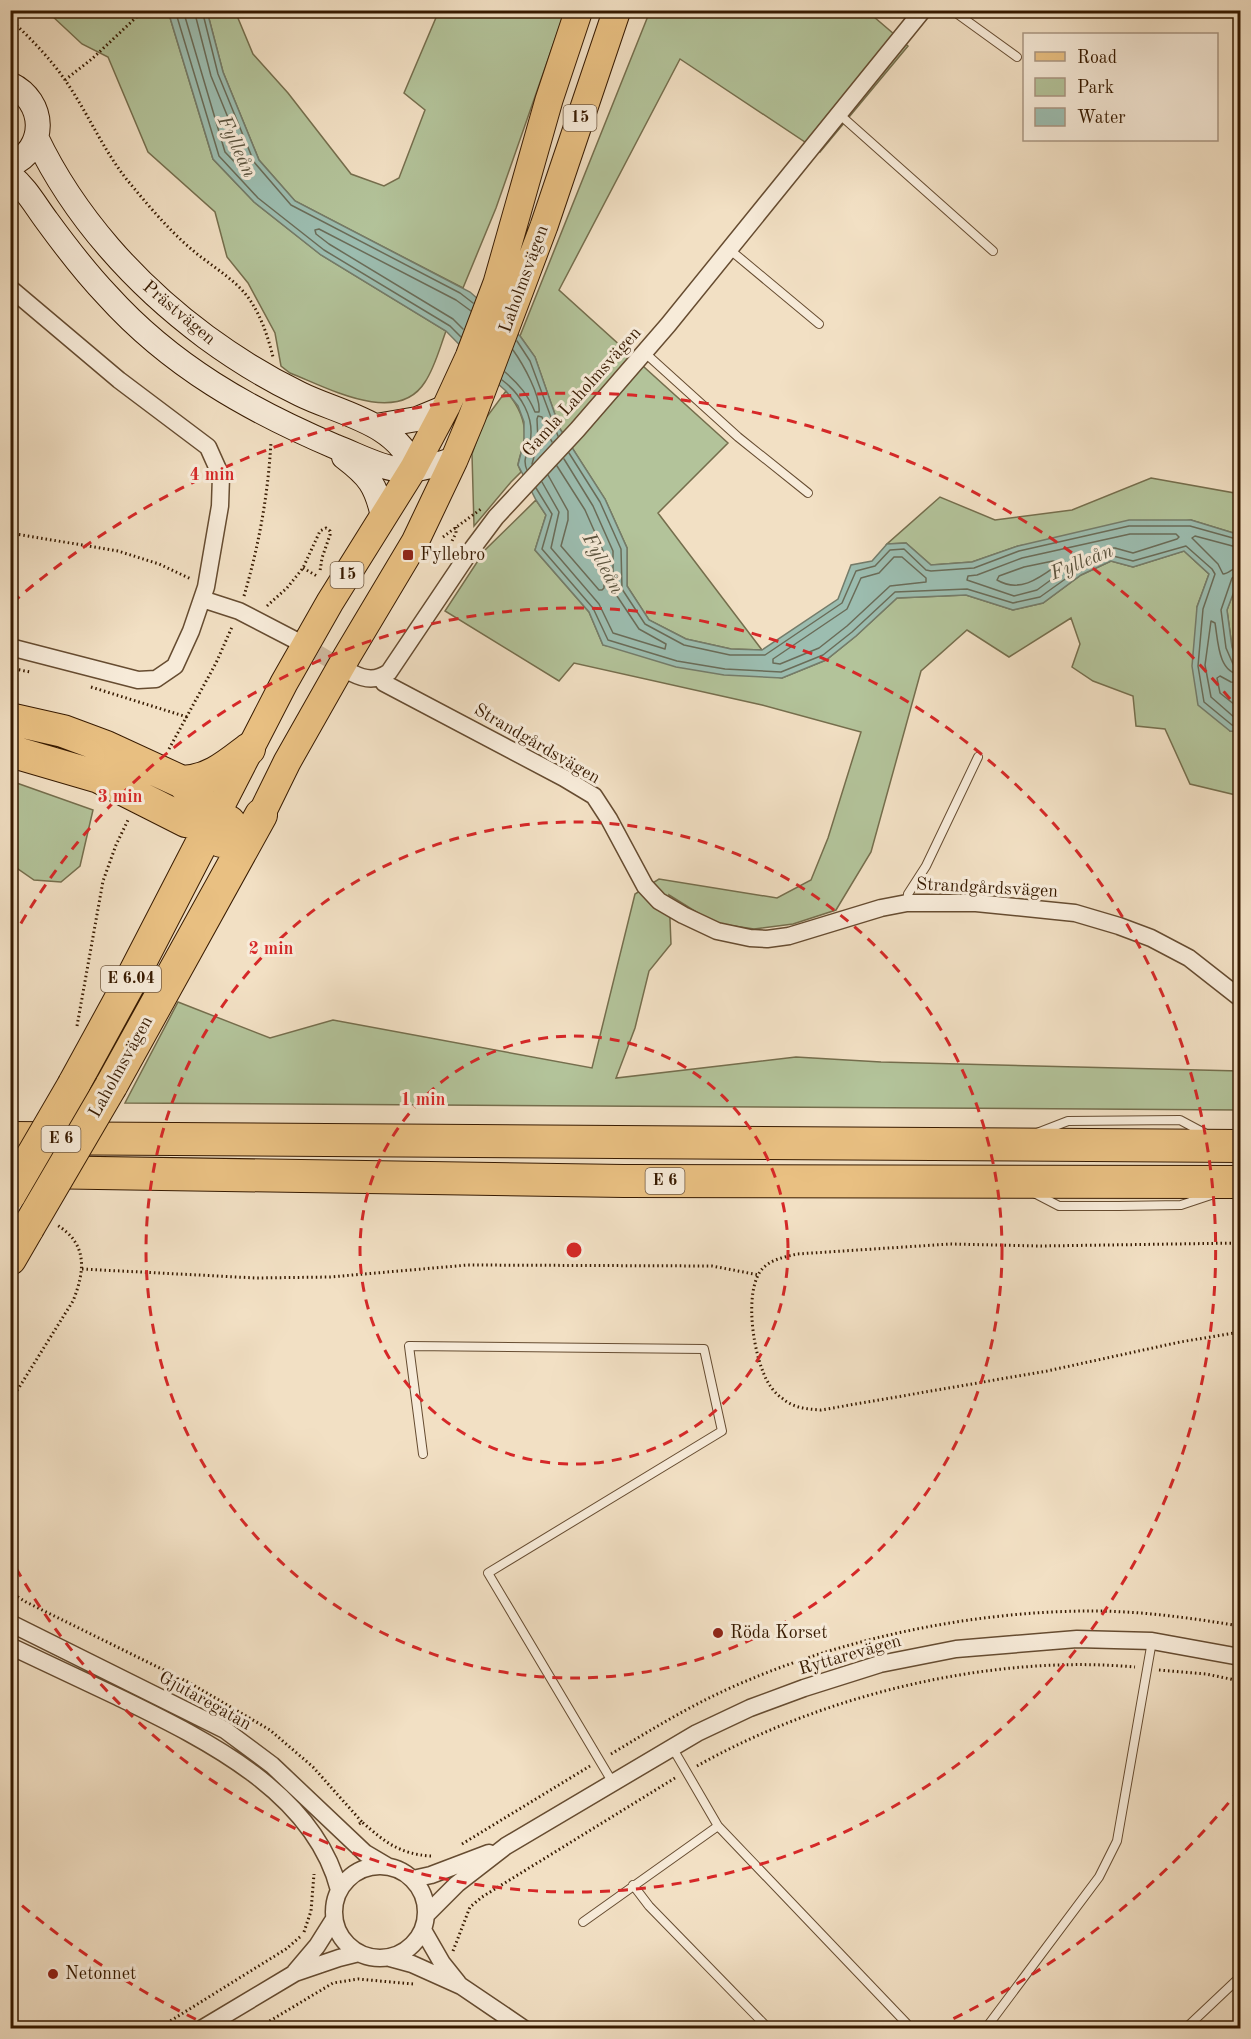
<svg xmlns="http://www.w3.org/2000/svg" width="1251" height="2039" font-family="'Old Standard TT',serif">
<rect width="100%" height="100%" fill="#f2e0c4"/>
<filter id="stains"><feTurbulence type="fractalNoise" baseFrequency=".00333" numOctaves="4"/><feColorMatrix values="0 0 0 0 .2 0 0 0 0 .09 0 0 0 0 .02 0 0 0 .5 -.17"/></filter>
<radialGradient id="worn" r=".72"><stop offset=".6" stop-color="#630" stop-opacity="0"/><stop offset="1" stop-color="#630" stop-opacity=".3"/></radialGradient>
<path fill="#b3c39a" stroke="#756e4d" stroke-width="1.5" d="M453 10 565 11 496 208 463 288 295 201 259 160 223 72 207 11H235L253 54 288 93 351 174 384 186 399 178 425 110 404 93 438 13Z
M51 11H168L213 159 254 202 321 255 446 331C440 347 435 367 425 382 397 427 326 387 290 373L281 366 275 333 248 283 227 257 215 212 148 152 108 57 82 44 51 15Z
M650 11H867L908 46 820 152 680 59 559 290 728 443 658 513 762 650 731 649 686 639 649 620 627 586V548L605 499 560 429 535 357 520 336Z
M506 391C518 405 527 421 524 441 523 449 519 457 518 465L521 472 511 482 474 526 472 454 483 422Z
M1151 478 1240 494V535L1191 520 1018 546 972 562 931 565 906 543 887 544 940 497 995 520 1072 510Z
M536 500 546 515 535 550 589 612 603 645 782 678 826 660 856 636 897 598 966 595 1013 610 1043 603 1081 575 1111 561 1133 567 1184 551 1209 574 1197 607 1230 731 1240 732V796L1190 784 1165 729 1136 726 1133 696 1093 681 1072 667 1080 644 1071 618 1009 657 967 630 921 671 871 852 836 910 793 924 754 929 714 923 669 895 671 944 649 971 635 1028 616 1078 796 1057 881 1062 1240 1071V1110L125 1103 178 1002 270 1038 333 1020 592 1068 635 894 659 879 777 898 811 880 828 838 861 732 762 705 574 663 559 681 445 611 485 550Z
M1238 580H1240V667L1232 647 1227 610Z
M11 781 93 810 80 866 61 882 34 880 11 864Z"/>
<path fill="#9cbdb0" stroke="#747c6a" stroke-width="1.5" d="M168 11H207L223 72 259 160 295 201 470 292 520 336 535 357 560 429 605 499 627 548V586L649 620 686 639 731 649 762 650 838 599 851 565 872 561 887 544 906 543 931 565 972 562 1018 546 1129 520H1191L1240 535V580L1238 581 1227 610 1232 647 1240 667V732L1230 731 1198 705 1192 666 1197 607 1209 574 1184 551 1133 567 1111 561 1081 575 1043 603 1013 610 966 595 897 598 856 636 826 660 782 678 724 675 676 667 603 645 589 612 535 550 546 515 536 500 518 465 524 441V422L518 406 506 391 497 383 446 331 321 255 254 202 213 159Z"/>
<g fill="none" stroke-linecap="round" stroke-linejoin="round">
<path stroke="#6a6c58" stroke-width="1.5" d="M175 10 219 156 258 198 324 250 450 326 461 337
M183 10 225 152 244 172 247 173 249 169 211 76 194 10
M202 10 218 74 254 162 291 205 460 293 473 303
M463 329 453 319 329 244 316 234 315 230 319 229 456 300 471 311
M517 341 530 361 558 436
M505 372C519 384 528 395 535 412H539C541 396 523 364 513 350
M502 380C521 394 535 418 530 442 528 453 522 459 527 470
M569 453 600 502 621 549 622 589 645 624 684 645 730 655H765L842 603 856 571 875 566 890 550 904 549 926 570 931 571 974 568 1019 551 1129 526H1190L1240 540
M532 464 538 442 537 419 538 416 542 417 548 434 552 442
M548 475 568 511V520L561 546 599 590H602L604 588V553L585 510 557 466
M542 482 559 512 551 548 599 604 613 633 665 649 666 644 639 629 615 593 613 586V551L593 506 564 459
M536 488 552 514 542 549 593 608 608 640 677 661 725 669 781 672 823 655 852 632 895 592 967 589 1013 603 1040 597 1078 570 1109 555 1133 561 1186 546 1212 569 1215 574 1203 609 1198 666 1204 702 1232 725 1240 726
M1130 534H1176L1179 537 1177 539 1133 553 1115 548H1107L1074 563 1037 590 1014 596 967 580 968 576 977 575 1022 558Z
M1240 548 1195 536 1192 538 1218 564 1223 574C1229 574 1233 567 1240 567
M894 557H902L926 578V582L890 586 847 626 819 648 780 664 773 663V659L847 609 861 578 879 573Z
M1053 561 1056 562V566C1038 579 1019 593 997 580L999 576 1024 567Z
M1240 575H1236L1232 578 1221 610 1226 648 1233 664 1240 667
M1240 674C1218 673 1218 640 1215 623L1211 621 1205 665 1211 697 1235 718 1240 719
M1240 683 1231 682 1220 676 1217 678 1220 693 1240 709"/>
<path stroke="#cdb89d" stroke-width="16" stroke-dasharray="16 8" stroke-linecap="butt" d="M297 641 347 670"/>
<defs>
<path id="lane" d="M952 10 1017 57
M839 114 993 251
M729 249 819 324
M644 352 738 437 808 493
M907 903 908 894 926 866 978 757
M1037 1133 1068 1121 1180 1120 1208 1135
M1034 1193 1059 1206H1119L1181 1205 1211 1195
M423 1454 409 1346 704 1349 722 1431 488 1573 613 1783
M672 1747 718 1826 911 2028
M633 1885 649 1906 768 2028
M583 1922 718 1826
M986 2028 1099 1877 1117 1841 1152 1641
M1186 2028 1240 1977"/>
<path id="street" d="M10 288 119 380 208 447 221 476 220 506 206 587 191 631 175 666 156 679 138 680 10 647
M202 599 239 611 293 639
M352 673C366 680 376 681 389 672L469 553 496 517 577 430 668 325 923 10
M381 678 384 683 564 778 594 796 609 819 645 886 659 901 683 915 717 931 750 938 767 939 789 936 881 908 907 903H976L1075 913 1119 926 1151 938 1189 958 1240 998
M10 1623 225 1730 272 1765 365 1853 387 1866
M10 1646C46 1663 82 1680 118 1697 202 1738 314 1791 339 1890
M334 1912a46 46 0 1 1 92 0a46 46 0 1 1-92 0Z
M413 1879 431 1875 489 1853
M427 1914 457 1884 506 1846 697 1733 750 1708 804 1688 880 1664 956 1649 1077 1639 1152 1641 1240 1657
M423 1930 442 1963 458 1983
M390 1958 412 1964 461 1986 523 2028
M295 1972 317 1946 334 1919
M203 2028 295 1973 339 1958 359 1953"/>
<path id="secondary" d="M10 84C46 101 48 149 10 165
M36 137C74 217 136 285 206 337 236 359 267 378 300 394 338 413 400 423 413 469
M10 175C26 188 35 205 47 221 66 247 85 272 107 295 171 366 249 410 336 447 357 455 378 467 400 470 418 471 437 464 454 460
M376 426 417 419 446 407
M344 457C369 476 376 485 383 516"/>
<path id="primary" d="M261 815 287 762 347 656 415 542 454 460 472 417 544 226 617 10
M212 823 284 683 330 602 413 469 446 407 469 357 497 283 549 100 579 10"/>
<path id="highway" d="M10 719 63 731 106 747 182 782 206 807 221 841
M10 751 99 777 186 821 204 823 229 822
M182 782C210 781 228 765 249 749
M74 1084 132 978 212 823
M111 1086 261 815
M10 1138 1240 1146
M35 1172 624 1181 1240 1182
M10 1259 28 1228"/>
</defs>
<use href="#lane" stroke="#664c31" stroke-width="10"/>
<use href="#street" stroke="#664c31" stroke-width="19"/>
<use href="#secondary" stroke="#371a00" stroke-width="26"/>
<use href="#primary" stroke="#371a00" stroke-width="29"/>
<use href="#highway" stroke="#371a00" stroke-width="34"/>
<path stroke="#371a00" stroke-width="3" stroke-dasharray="1.5 3" stroke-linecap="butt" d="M10 19C30 38 50 58 65 80 88 113 103 150 128 181 147 204 167 228 190 248 206 262 225 273 240 288 258 306 267 333 273 357
M65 80 93 58 144 10
M10 533 118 551 159 564 191 579
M443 537 481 509
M446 553 456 533V527
M303 568 317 576
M244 596C259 545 268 495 271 442
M267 606 287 588 303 568 320 531 326 528 330 531V535L322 558 320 571
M10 668 30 672
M91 687 187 717
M169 749 216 663 232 627
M77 1026 103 881 116 845 129 818
M1240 1243 1041 1246 950 1244 797 1254C785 1257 772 1259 763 1268 742 1290 754 1361 769 1384 772 1389 777 1395 782 1398 793 1408 806 1409 821 1410L1047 1371 1180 1342 1240 1332
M82 1269 256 1278 330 1277 468 1265 712 1266 759 1275
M10 1402 73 1301C85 1271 88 1244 57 1225
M10 1592 26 1602 188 1682 270 1730 313 1767 362 1822
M1159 1670 1206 1674 1240 1681
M611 1754C641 1736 670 1718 701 1702 817 1643 963 1611 1092 1611 1142 1611 1191 1618 1240 1626
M697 1766C823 1695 990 1654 1135 1667
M359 1824 362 1822C385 1842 399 1854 431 1856
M462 1844 590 1766
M304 1932 311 1911 314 1874
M453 1951 470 1907 482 1897 675 1778
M159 2028 286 1949 300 1937
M258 2028 333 1983 358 1979 413 1984"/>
<use href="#lane" stroke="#f7ebd9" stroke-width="8"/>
<use href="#street" stroke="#f7ebd9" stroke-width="16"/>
<use href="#secondary" stroke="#f7ebd9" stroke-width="24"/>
<use href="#primary" stroke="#e9c082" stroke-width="27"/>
<use href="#highway" stroke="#e9c082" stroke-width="32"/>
<defs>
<path id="highway-bridge" d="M10 1194 74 1084
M28 1228 111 1086"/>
</defs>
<use href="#highway-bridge" stroke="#371a00" stroke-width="34" stroke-linecap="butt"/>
<use href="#highway-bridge" stroke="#e9c082" stroke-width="32"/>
</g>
<g fill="none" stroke="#d62828" stroke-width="3" stroke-dasharray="10 8">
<circle cx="574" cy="1250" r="214"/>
<circle cx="574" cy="1250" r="428"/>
<path d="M12 939A642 642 0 1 1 12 1561"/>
<path d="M1240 1789A857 857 0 0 1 936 2027M212 2027A857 857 0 0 1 12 1897M12 603A857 857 0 0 1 1240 711"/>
</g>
<g fill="#8f2418" stroke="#f7ebd9" stroke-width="2">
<rect x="402" y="549" width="12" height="12" rx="3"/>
<circle cx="718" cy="1633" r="6"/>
<circle cx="53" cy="1974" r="6"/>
</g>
<g text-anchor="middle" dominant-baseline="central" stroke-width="6" stroke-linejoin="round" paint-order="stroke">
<g fill="#f7ebd9" stroke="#715941" stroke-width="1.5">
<rect x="563.5" y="105" width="33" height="26" rx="4.5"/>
<rect x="330.5" y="562" width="33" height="26" rx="4.5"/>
<rect x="101" y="966" width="60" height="26" rx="4.5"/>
<rect x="41.5" y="1126" width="39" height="26" rx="4.5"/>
<rect x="645.5" y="1168" width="39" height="26" rx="4.5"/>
</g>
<g font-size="16" font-weight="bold" fill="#371a00">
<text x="580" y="118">15</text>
<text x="347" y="575">15</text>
<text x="131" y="979">E 6.04</text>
<text x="61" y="1139">E 6</text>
<text x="665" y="1181">E 6</text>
</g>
<g font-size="18" fill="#371a00" stroke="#f7ebd9">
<text transform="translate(524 279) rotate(-70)">Laholmsvägen</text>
<text transform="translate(179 313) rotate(40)">Prästvägen</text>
<text transform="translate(582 392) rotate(-48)">Gamla Laholmsvägen</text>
<text transform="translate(537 744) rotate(30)">Strandgårdsvägen</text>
<text transform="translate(987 888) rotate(3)">Strandgårdsvägen</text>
<text transform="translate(121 1067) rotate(-61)">Laholmsvägen</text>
<text transform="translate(850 1655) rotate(-16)">Ryttarevägen</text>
<text transform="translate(205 1701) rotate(29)">Gjutaregatan</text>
</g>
<g font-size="18" fill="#371a00" stroke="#f7ebd9" text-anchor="start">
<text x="420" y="555">Fyllebro</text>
<text x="730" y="1633">Röda Korset</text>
<text x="65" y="1974">Netonnet</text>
</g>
<g font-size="20" font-style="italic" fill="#5a533e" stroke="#f7ebd9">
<text transform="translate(236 147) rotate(65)">Fylleån</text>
<text transform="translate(1082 563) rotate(-22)">Fylleån</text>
<text transform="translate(602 564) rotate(62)">Fylleån</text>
</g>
</g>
<circle cx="574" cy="1250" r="9" fill="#d62828" stroke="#f7ebd9" stroke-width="3"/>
<g font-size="18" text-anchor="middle" font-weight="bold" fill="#d62828" stroke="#f7ebd9" stroke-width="6" stroke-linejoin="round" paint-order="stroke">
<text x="212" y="480">4 min</text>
<text x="120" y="802">3 min</text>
<text x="271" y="954">2 min</text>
<text x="423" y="1105">1 min</text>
</g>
<rect width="1251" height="2039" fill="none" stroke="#f2e0c4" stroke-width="36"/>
<rect x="12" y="12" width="1227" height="2015" fill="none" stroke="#371a00" stroke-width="3"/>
<rect x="18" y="18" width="1215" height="2003" fill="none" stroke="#371a00" stroke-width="1.5"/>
<rect x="1023" y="33" width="195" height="108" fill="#f7ebd9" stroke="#aa9782" stroke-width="1.5"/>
<rect x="1035" y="52" width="30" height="9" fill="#e9c082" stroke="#aa9782" stroke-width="1.5"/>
<text x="1077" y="63" font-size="18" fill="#371a00">Road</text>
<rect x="1035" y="78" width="30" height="18" fill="#b3c39a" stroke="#aa9782" stroke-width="1.5"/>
<text x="1077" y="93" font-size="18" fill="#371a00">Park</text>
<rect x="1035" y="108" width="30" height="18" fill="#9cbdb0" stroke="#aa9782" stroke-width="1.5"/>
<text x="1077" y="123" font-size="18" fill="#371a00">Water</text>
<rect width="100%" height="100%" filter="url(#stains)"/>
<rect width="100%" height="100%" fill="url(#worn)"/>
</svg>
